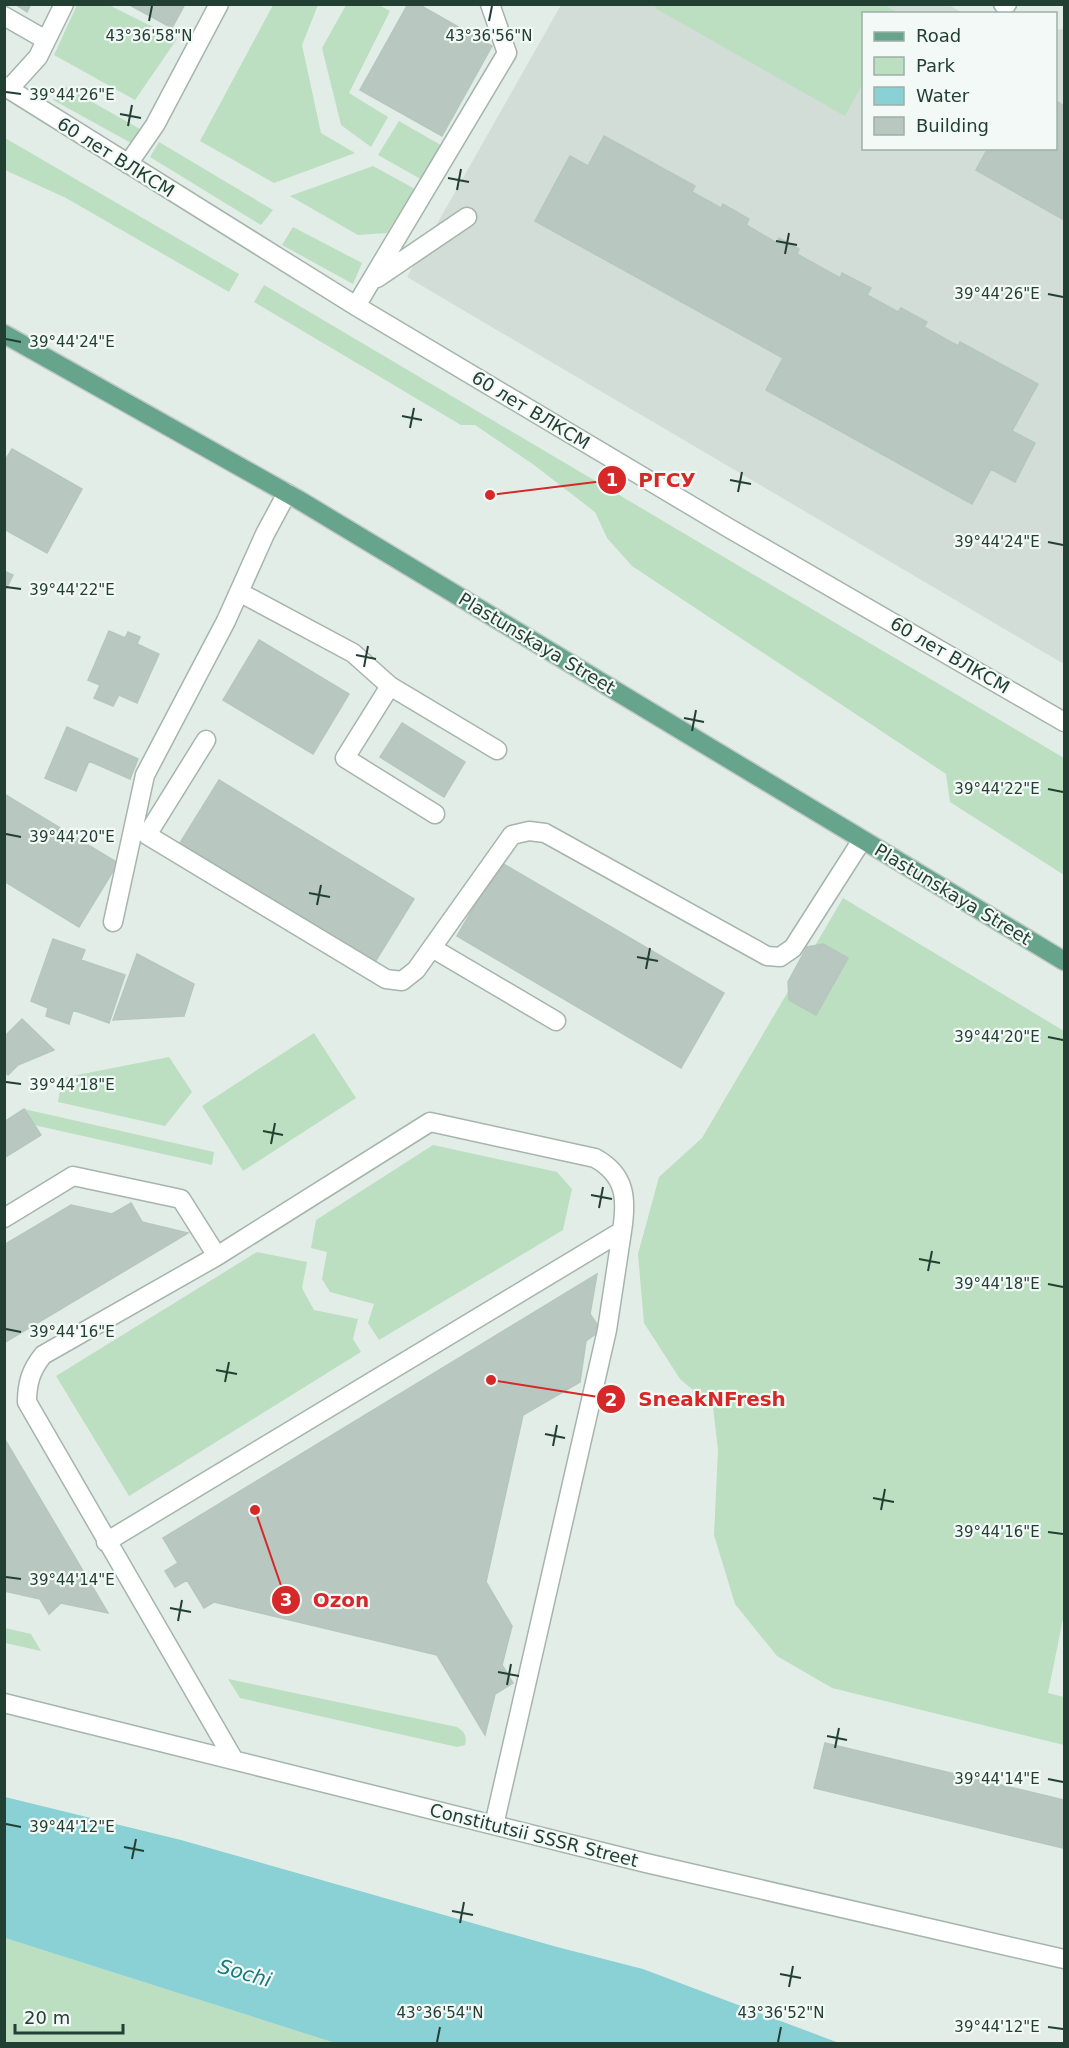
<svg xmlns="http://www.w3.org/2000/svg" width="1069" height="2048" font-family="'DejaVu Sans',sans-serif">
<rect width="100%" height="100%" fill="#e3ede7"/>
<path fill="#d1ddd6" d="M947 4 963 13 864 14V148H1056V30L1064 29V664L407 277 561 5Z"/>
<path fill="#bbdfc0" d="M657 4H883L898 13 864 14 863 83 845 116 655 8Z
M77 5H109L177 39 135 100 54 55Z
M273 5H318L302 45 321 133 355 153 274 183 200 141Z
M346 5H379L390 11 349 93 388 117 371 147 341 125 322 48Z
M64 86 140 129 131 143 53 100Z
M399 121 444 147 426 182 378 155Z
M5 138 239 274 229 292 66 198 5 170Z
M159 142 273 210 261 225 150 157Z
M373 166 415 189 387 233 358 235 290 196Z
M293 227 362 263 353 284 282 245Z
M264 285 1064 758V875L950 802 946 774 632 566 607 538 595 512 534 465 475 425H461L254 302Z
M843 898 1064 1031V1614L1048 1693 1064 1697V1745L832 1688 777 1656 735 1604 714 1535 718 1450 713 1407 680 1379 644 1323 638 1254 659 1177 702 1138Z
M314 1033 356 1098 243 1171 202 1106Z
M169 1057 192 1092 165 1126 58 1102 62 1078Z
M24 1109 214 1152 212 1165 34 1125Z
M433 1145 557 1172 572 1189 563 1230 379 1340 368 1323 374 1304 330 1292 322 1279 327 1252 311 1248 316 1220Z
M257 1252 307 1262 302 1288 314 1310 358 1319 353 1339 361 1352 129 1496 56 1376Z
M5 1628 31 1634 41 1651 5 1643Z
M228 1679 457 1727C465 1732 467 1736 465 1745L457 1747 240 1698Z
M4 1938H5L335 2043H5Z"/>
<path fill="#89d1d4" d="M5 1797 181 1840 557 1947 643 1969 839 2043H335L5 1938Z"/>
<path fill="#b8c8c0" stroke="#b5c7bd" stroke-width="1.5" d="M15 4H31L27 12Z
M128 4H185L172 28Z
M408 4H418L492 46 442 136 360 90Z
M1056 101 1064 106V220L976 170 988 148H1056Z
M604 136 695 186 692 192 721 208 723 204 749 219 746 225 777 243 779 238 799 249 797 254 840 278 842 273 871 288 867 295 898 312 901 308 927 322 924 327 958 346 960 342 1038 384 1012 431 1035 443 1015 482 991 469 972 504 766 390 783 358 535 221 570 156 588 166Z
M12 449 82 489 47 553 4 529V462Z
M4 571 13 575 4 593Z
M109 631 125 638 128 632 140 637 137 644 159 654 137 703 119 695 113 706 94 698 100 685 88 680Z
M259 640 349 694 313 754 223 700Z
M402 723 465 762 444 797 380 757Z
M67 727 138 759 130 779 89 761 76 791 45 778Z
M219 780 414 899 375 962 180 843Z
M4 794 118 863 79 927 4 881Z
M500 862 724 993 681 1068 457 936Z
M53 939 85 950 81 960 125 975 109 1023 73 1010 69 1024 46 1016 48 1008 31 1001Z
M823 944 848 958 816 1015 789 1000 788 982 807 947Z
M137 954 194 984 184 1016 113 1020Z
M22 1019 54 1050 18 1065 8 1075 4 1071V1037Z
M24 1109 41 1135 4 1158V1122Z
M131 1203 142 1222 188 1233 4 1343V1245L71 1205 112 1214Z
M597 1274 590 1314 601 1330 586 1341 580 1382 523 1415 486 1582 512 1626 502 1665 513 1683 495 1694 485 1735 437 1655 214 1602 204 1608 187 1580 175 1587 165 1571 178 1563 163 1538Z
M4 1438 108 1613 61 1603 49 1614 40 1599 4 1591Z
M825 1743 1064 1800 1063 1848 814 1788Z"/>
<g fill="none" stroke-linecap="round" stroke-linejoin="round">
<defs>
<path id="minor" d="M1003 4H1007
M4 16 46 40
M4 86 356 306 727 527 1064 722
M9 89 38 57 64 4
M128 164 155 125 219 4
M377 278 467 217
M356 306 507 53 490 4
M239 592 353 653 390 686 497 750
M390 686 345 758 435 814
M206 740 147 835 386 979 402 981 416 970 512 835 529 831 545 833 767 956 780 957 793 948 862 840
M113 922 145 775 226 621 265 534 287 493
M432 948 556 1021
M4 1218 73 1176 181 1199 217 1256 43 1355C31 1370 27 1383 27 1402L234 1760
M106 1542 622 1231C627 1199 626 1175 595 1158L430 1122 217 1256
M4 1703 646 1863 1064 1959
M494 1825 607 1330 622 1231"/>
<path id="major" d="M4 334 299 500 1064 961"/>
</defs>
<use href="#minor" stroke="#a5b5ae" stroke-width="21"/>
<use href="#major" stroke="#c1c9c6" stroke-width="21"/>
<use href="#minor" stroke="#fff" stroke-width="18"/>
<use href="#major" stroke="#66a48c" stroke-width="18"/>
</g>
<path fill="none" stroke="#223f34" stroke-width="2" d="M149 21 152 6M489 21 492 6M6 92 21 94M120 114 141 118M128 126 132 105M448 178 469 182M457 190 461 169M776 241 797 245M785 254 789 233M1048 294 1063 297M6 339 21 342M402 416 422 420M410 428 414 408M730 480 751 484M738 492 742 472M1048 542 1063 545M6 587 21 589M356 655 376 659M364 667 368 646M684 718 704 722M692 731 696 710M1048 789 1063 792M6 834 21 837M309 893 330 897M317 905 321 885M637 957 658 961M646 969 650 948M1048 1037 1063 1040M6 1082 21 1084M263 1131 283 1135M271 1144 275 1123M591 1195 612 1199M599 1208 603 1187M919 1259 940 1263M928 1271 932 1251M1048 1284 1063 1287M6 1329 21 1332M216 1370 237 1374M225 1382 229 1362M545 1434 565 1438M553 1446 557 1425M873 1498 894 1502M881 1510 885 1489M1048 1532 1063 1534M6 1577 21 1579M170 1608 191 1612M178 1621 182 1600M498 1672 519 1676M507 1685 511 1664M827 1736 847 1740M835 1748 839 1728M1048 1779 1063 1782M6 1824 21 1827M124 1847 144 1851M132 1859 136 1839M452 1911 473 1915M460 1923 464 1902M780 1974 801 1978M789 1987 793 1966M1048 2027 1063 2029M437 2042 440 2027M778 2042 781 2027"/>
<g text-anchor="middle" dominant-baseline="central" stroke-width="4.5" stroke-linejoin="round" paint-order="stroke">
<g font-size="18" fill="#223f34" stroke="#f3f9f6">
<text transform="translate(116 157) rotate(32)">60 лет ВЛКСМ</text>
<text transform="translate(531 410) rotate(31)">60 лет ВЛКСМ</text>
<text transform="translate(537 643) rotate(31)">Plastunskaya Street</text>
<text transform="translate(950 655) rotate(30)">60 лет ВЛКСМ</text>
<text transform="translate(953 894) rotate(31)">Plastunskaya Street</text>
<text transform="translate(534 1835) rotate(14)">Constitutsii SSSR Street</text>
</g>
<g font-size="20" font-style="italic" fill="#19797d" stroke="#f3f9f6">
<text transform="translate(245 1973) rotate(16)">Sochi</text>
</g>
</g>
<g font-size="15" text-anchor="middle" fill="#223f34" stroke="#f3f9f6" stroke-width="4.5" stroke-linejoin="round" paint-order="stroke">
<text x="149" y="41">43°36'58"N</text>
<text x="489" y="41">43°36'56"N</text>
<text x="72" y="100">39°44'26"E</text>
<text x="997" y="299">39°44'26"E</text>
<text x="72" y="347">39°44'24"E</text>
<text x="997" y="547">39°44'24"E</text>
<text x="72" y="595">39°44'22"E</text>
<text x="997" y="794">39°44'22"E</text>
<text x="72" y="842">39°44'20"E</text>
<text x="997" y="1042">39°44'20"E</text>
<text x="72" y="1090">39°44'18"E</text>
<text x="997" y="1289">39°44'18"E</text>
<text x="72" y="1337">39°44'16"E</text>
<text x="997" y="1537">39°44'16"E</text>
<text x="72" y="1585">39°44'14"E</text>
<text x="997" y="1784">39°44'14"E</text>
<text x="72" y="1832">39°44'12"E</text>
<text x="440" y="2018">43°36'54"N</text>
<text x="781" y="2018">43°36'52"N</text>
<text x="997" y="2032">39°44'12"E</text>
</g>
<path fill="none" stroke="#d62828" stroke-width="2" d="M490 495L612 480M491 1380L611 1399M255 1510L286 1600"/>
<g fill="#d62828" stroke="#f3f9f6" stroke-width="2">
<circle cx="490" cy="495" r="6"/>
<circle cx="491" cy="1380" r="6"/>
<circle cx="255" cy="1510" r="6"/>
<circle cx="612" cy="480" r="15"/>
<circle cx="611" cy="1399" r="15"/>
<circle cx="286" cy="1600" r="15"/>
</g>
<g font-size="18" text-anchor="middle" font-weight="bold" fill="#fff">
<text x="612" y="486">1</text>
<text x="611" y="1406">2</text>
<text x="286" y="1606">3</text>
</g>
<g font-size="20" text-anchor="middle" font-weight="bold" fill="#d62828" stroke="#f3f9f6" stroke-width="4.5" stroke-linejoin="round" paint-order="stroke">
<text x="667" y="487">РГСУ</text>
<text x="712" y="1406">SneakNFresh</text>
<text x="341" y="1607">Ozon</text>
</g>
<rect width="1069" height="2048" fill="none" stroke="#223f34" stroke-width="12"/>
<rect x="862" y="12" width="195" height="138" fill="#f3f9f6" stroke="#9fafa8" stroke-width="1.5"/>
<rect x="874" y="32" width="30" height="9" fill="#66a48c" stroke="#9fafa8" stroke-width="1.5"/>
<text x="916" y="42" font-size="18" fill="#223f34">Road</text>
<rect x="874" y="57" width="30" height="18" fill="#bbdfc0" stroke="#9fafa8" stroke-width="1.5"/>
<text x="916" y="72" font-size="18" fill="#223f34">Park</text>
<rect x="874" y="87" width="30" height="18" fill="#89d1d4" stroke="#9fafa8" stroke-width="1.5"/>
<text x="916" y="102" font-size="18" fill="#223f34">Water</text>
<rect x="874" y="117" width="30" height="18" fill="#b8c8c0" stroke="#9fafa8" stroke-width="1.5"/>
<text x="916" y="132" font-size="18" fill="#223f34">Building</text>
<path d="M15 2024v9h108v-9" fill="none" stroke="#223f34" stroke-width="3"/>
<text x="24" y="2024" font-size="18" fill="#223f34" stroke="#f3f9f6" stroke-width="4.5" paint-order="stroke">20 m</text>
</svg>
